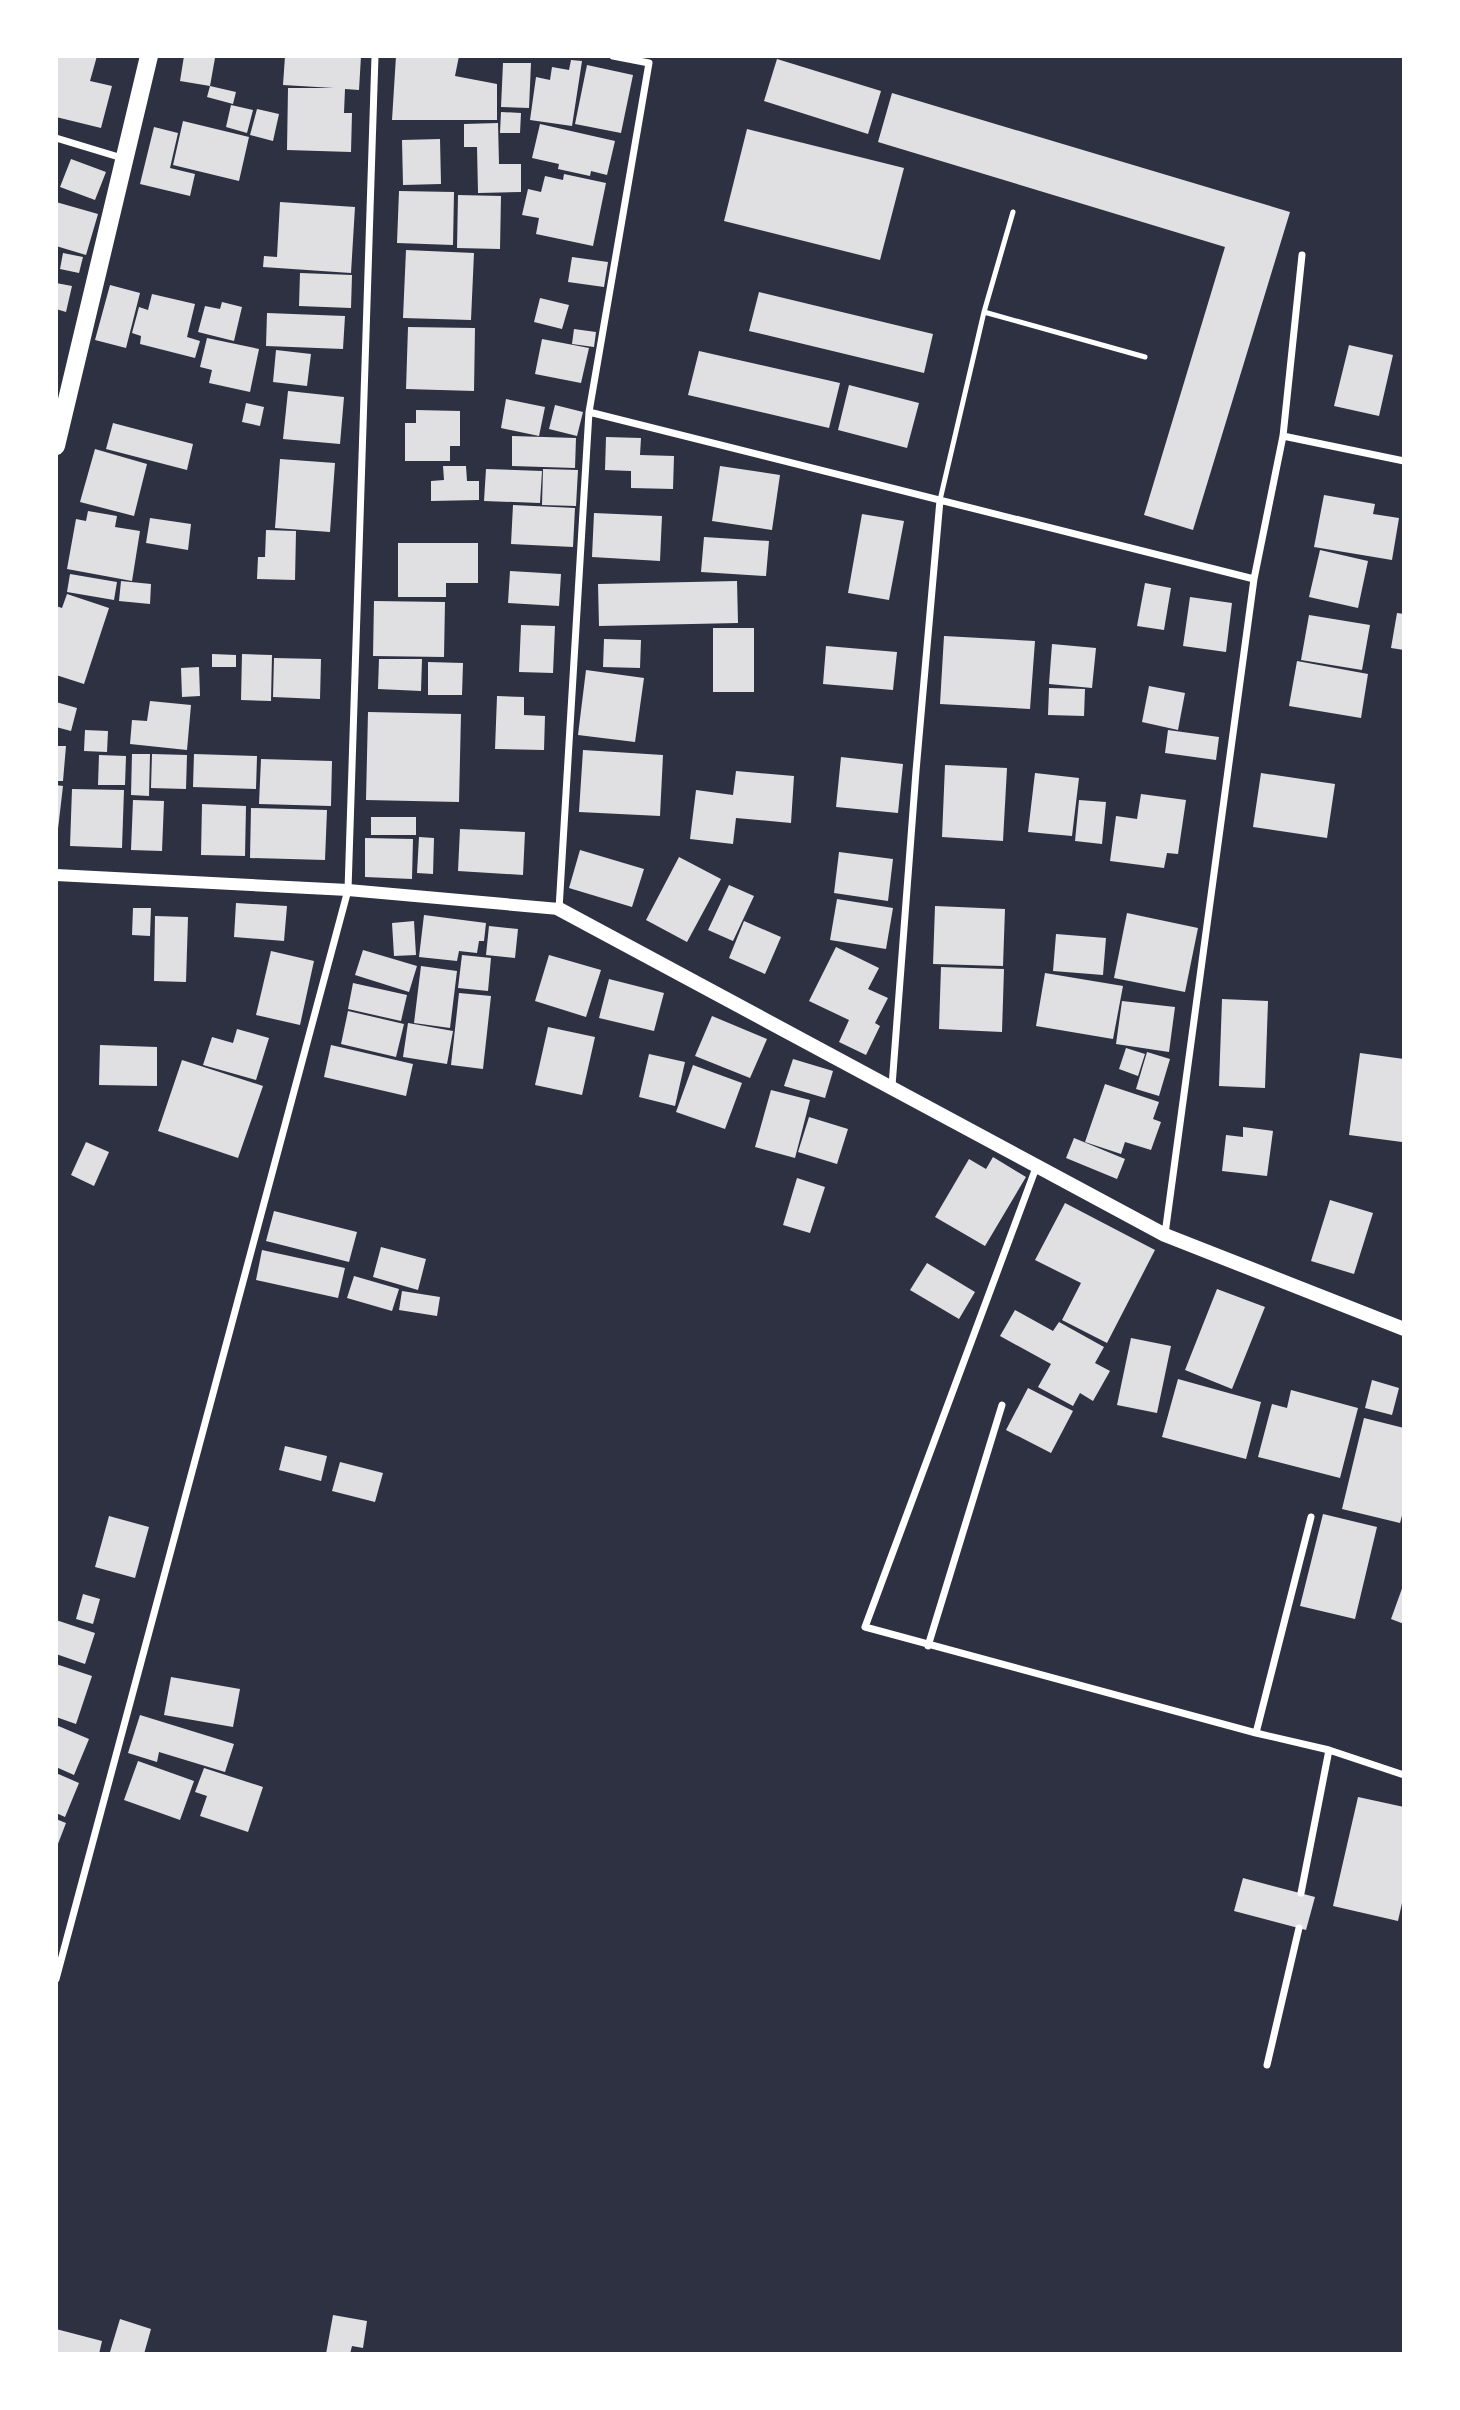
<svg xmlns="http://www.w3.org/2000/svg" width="1460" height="2410" font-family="'Libre Baskerville',serif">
<rect width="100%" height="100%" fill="#2d3142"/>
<path fill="#e0e0e3" d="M56 56H97L90 81 112 86 101 128 56 117Z
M184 56 215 58 210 86 180 81Z
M285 56H361L359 90 345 89 344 113H352L351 152 287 150 288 88H334L283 85Z
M396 56H459L455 76 497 84V120H392Z
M777 59 881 91 868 134 764 101Z
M571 60 582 61 572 126 530 120 536 77 550 80 552 67 569 70Z
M503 63H531L529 108 501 107Z
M587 65 633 75 621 133 575 124Z
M210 86 236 92 233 104 207 97Z
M892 93 1290 212 1193 530 1144 515 1225 247 878 142Z
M231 105 253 110 247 133 226 127Z
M257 109 279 114 273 141 250 135Z
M501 112 521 113 520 133H500Z
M183 121 249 137 239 181 173 165Z
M498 123 499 164H521V192L478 193 477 147H464V124Z
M540 124 615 141 607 175 591 171 590 176 558 169 559 164 532 158Z
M154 127 178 133 170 168 195 174 190 196 140 184Z
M747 129 904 168 880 260 724 221Z
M440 139 441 184 403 185 402 140Z
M71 159 106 172 95 200 60 187Z
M564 174 606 183 593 246 536 234 539 218 522 215 528 189 541 192 545 176 563 180Z
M399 191 454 192 453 245 397 243Z
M458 195 501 196 500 249 457 248Z
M56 202 98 214 86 255 56 246Z
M280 202 355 207 351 273 263 267 264 256 277 257Z
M406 250 474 253 471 320 403 318Z
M63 253 83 257 79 273 60 269Z
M572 257 608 262 604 287 568 282Z
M300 273 352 275 351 308 299 306Z
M56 283 72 286 66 312 56 309Z
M110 285 140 293 126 348 95 340Z
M759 292 933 334 924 373 749 331Z
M152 294 195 304 187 337 200 341 195 358 140 344 141 336 132 333 139 307 148 310Z
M540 298 569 305 562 329 534 322Z
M222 302 242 307 234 341 198 332 205 306 220 309Z
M267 313 345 316 343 349 266 346Z
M408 327 475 328 474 391 406 389Z
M574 329 596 332 594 347 572 344Z
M207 338 259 349 250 392 209 383 212 370 200 367Z
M542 339 589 348 581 383 535 374Z
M1349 345 1393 355 1379 416 1334 406Z
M276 350 311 354 307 386 273 382Z
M699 351 840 383 829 428 688 395Z
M849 385 919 403 907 448 838 430Z
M288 391 344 397 340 444 283 439Z
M506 399 545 407 539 436 501 428Z
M246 403 264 407 260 426 242 422Z
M555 405 583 412 577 436 549 429Z
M416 410 460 411V446H450V461H405V423H416Z
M113 423 193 444 187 470 106 449Z
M512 436 576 438 575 468 512 466Z
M606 437 641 438 640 455 674 456 673 489 631 488V471L605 470Z
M95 449 147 464 134 516 80 502Z
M280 459 335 463 330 532 275 528Z
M443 466H466L467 481H479V500L431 501V481L444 480Z
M720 466 780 475 772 530 712 521Z
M486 469 542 471 540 503 484 501Z
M543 469 578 470 576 506 542 505Z
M1324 495 1375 504 1373 514 1399 518 1392 560 1314 547Z
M513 505 575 508 573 547 511 544Z
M88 511 117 516 115 527 140 531 132 581 67 569 76 519 86 521Z
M594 513 662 516 660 561 592 557Z
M862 514 904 521 889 600 848 593Z
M150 518 191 524 188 550 146 543Z
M266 530 296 531 295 580 257 579 258 557H265Z
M704 537 769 541 766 576 701 572Z
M398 543H478V583H446V597H398Z
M1320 550 1368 561 1358 608 1309 597Z
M510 571 561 574 559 606 508 603Z
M70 574 117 582 114 600 67 592Z
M121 581 151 584 150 604 119 601Z
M737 581 738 623 599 626 598 584Z
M1145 583 1171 588 1164 630 1137 626Z
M67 594 109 608 84 684 56 675V606L62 608Z
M1190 597 1232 603 1226 652 1183 646Z
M374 601 445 602 444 657 373 656Z
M1397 613 1404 614V650L1391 648Z
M1309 615 1370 625 1362 670 1301 660Z
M521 625 555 626 553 673 519 672Z
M713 628H754V692H713Z
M944 636 1035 641 1030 709 940 704Z
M604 639 641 640 640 668 603 667Z
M1052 644 1096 648 1092 688 1049 684Z
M826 646 897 652 893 690 823 684Z
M212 654 236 655V667H212Z
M242 654 272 655 271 701 241 700Z
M274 658 321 659 320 699 273 697Z
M379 659H422L421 691 378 689Z
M1297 661 1368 674 1361 718 1289 706Z
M428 662 463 663 462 695H428Z
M199 667 200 696 182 697 181 668Z
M586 670 644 678 635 742 578 735Z
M1149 686 1185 693 1178 730 1142 722Z
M1049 688 1085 689 1084 716 1048 715Z
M497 696 524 697V715L545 716 544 750 495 749Z
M150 701 191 705 187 750 130 744 132 720 147 721Z
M56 702 77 708 71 731 56 727Z
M368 712 461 714 459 802 366 800Z
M85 730 108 731 107 752 84 751Z
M1168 730 1219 737 1216 760 1165 753Z
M56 746H66L63 781H56Z
M583 750 663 755 660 816 579 812Z
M132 754H150L149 796 131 795Z
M152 754 187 755 186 789 151 788Z
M194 754 257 756 256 789 193 787Z
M99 755 126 756 125 785H98Z
M841 757 903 764 898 813 836 807Z
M261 759 332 761 331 806 259 804Z
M945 765 1007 768 1003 841 942 837Z
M736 771 794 776 791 823 736 818 733 844 690 839 696 790 733 795Z
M1035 773 1079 778 1072 836 1028 832Z
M1261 773 1335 784 1327 838 1253 827Z
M56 785 63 786 58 829H56Z
M72 789 124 790 122 848 70 846Z
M1141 794 1186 800 1178 854 1167 853 1164 868 1110 861 1116 816 1137 819Z
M133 800 164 801 162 851 131 850Z
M1079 800 1106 802 1102 844 1075 841Z
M202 804 246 806 245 856 201 855Z
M251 808 327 810 325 860 250 858Z
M371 817H416V835H371Z
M460 829 525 832 523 875 458 871Z
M419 837 434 838 433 874 417 873Z
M365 838 413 839 412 879 365 877Z
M580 850 644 869 632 907 569 888Z
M839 852 893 859 888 901 834 893Z
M679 857 721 879 687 942 646 920Z
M729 885 754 896 733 941 708 930Z
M837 899 893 908 886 949 830 940Z
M236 903 287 906 284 941 234 937Z
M935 906 1005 909 1003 966 933 964Z
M133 908H151L150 936 132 935Z
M1127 913 1198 928 1185 992 1114 978Z
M424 915 486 923 484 941H479L477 953 459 951 457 961 419 957Z
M155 916 188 917 186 982 154 981Z
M414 921 416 955 394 956 392 923Z
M744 921 781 937 765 974 729 958Z
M489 926 518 929 515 958 486 955Z
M1056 934 1106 938 1103 975 1053 971Z
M836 947 879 968 868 989 888 998 875 1023 880 1026 866 1055 839 1042 849 1020 809 1001Z
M363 950 417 966 409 992 355 975Z
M271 951 314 961 300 1025 256 1015Z
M462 955 491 958 488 991 458 988Z
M549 955 601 970 586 1017 535 1001Z
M421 966 457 971 450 1028 414 1023Z
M941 967 1004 969 1002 1032 939 1029Z
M1045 973 1123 986 1113 1039 1036 1026Z
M609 979 664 993 654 1031 599 1018Z
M353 983 407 995 401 1021 348 1009Z
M459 993 491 996 483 1069 451 1065Z
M1222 999 1268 1001 1265 1088 1219 1086Z
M1122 1001 1175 1007 1169 1052 1116 1044Z
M348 1011 404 1024 396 1057 341 1044Z
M712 1016 767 1039 750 1078 695 1056Z
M408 1023 453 1031 447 1064 403 1057Z
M548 1027 595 1037 582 1095 535 1085Z
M237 1029 269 1038 256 1080 203 1065 212 1037 233 1043Z
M100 1045 157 1047V1086L99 1085Z
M331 1045 413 1064 406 1096 324 1077Z
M1126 1048 1145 1054 1138 1076 1119 1069Z
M1147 1052 1170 1059 1159 1096 1136 1089Z
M1360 1053 1404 1059 1402 1142 1349 1135Z
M649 1054 685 1062 675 1106 639 1097Z
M793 1059 833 1071 825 1098 784 1086Z
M182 1060 263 1086 238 1158 158 1131Z
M693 1065 742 1083 725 1129 676 1112Z
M1105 1084 1159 1102 1153 1119 1161 1122 1151 1150 1125 1142 1121 1154 1085 1142Z
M771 1090 810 1100 795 1158 755 1147Z
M809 1117 848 1129 837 1164 798 1152Z
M1243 1127 1273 1131 1267 1176 1222 1171 1226 1135 1243 1137Z
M1074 1138 1125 1159 1117 1179 1066 1158Z
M86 1142 109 1152 94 1186 71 1175Z
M993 1157 1026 1177 985 1246 935 1217 969 1159 986 1169Z
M797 1178 825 1187 810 1233 783 1225Z
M1330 1200 1373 1213 1354 1274 1311 1261Z
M1065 1203 1155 1250 1107 1343 1062 1320 1081 1283 1035 1260Z
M274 1211 357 1232 349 1262 266 1241Z
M381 1247 426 1259 418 1290 373 1277Z
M262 1250 345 1268 338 1298 256 1280Z
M927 1263 975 1292 959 1319 910 1290Z
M354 1276 399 1289 392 1311 347 1298Z
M1217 1289 1265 1307 1232 1389 1185 1370Z
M402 1291 440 1297 437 1316 399 1310Z
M1015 1310 1053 1331 1059 1322 1104 1347 1095 1363 1110 1371 1093 1401 1080 1393 1073 1406 1038 1387 1051 1364 1000 1336Z
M1131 1338 1171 1346 1157 1413 1117 1405Z
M1178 1379 1261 1402 1246 1459 1162 1437Z
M1372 1380 1399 1388 1392 1415 1365 1408Z
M1028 1388 1073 1411 1051 1453 1006 1430Z
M1291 1390 1358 1408 1340 1478 1258 1457 1272 1404 1287 1408Z
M1364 1418 1404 1428V1508L1400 1523 1342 1509Z
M285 1446 327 1456 321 1481 279 1470Z
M340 1462 383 1473 375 1502 332 1491Z
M1323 1514 1377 1527 1355 1619 1300 1606Z
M109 1516 149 1527 135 1578 95 1567Z
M1404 1583V1624L1391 1619Z
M83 1594 100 1599 93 1624 76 1619Z
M56 1620 95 1633 85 1664 56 1654Z
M56 1664 92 1676 76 1724 56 1717Z
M171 1677 240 1689 233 1727 164 1715Z
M140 1715 234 1744 225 1772 159 1752 157 1762 128 1753Z
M56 1725 89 1739 74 1775 56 1767Z
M138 1761 194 1781 180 1820 124 1800Z
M204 1768 263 1787 248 1832 200 1816 207 1796 195 1792Z
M56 1773 79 1783 65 1817 56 1813Z
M1358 1797 1404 1807V1894L1398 1921 1333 1906Z
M56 1819 66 1823 56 1849Z
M1243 1878 1315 1897 1306 1930 1234 1911Z
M333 2315 367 2321 363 2348 352 2346 350 2354H326Z
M120 2319 151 2329 144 2354 110 2352Z
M56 2329 102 2341 99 2354H56Z"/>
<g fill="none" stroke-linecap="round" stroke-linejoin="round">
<path stroke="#fff" stroke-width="5" d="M984 312 1145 357
M940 500 984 312 1013 212"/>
<path stroke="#fff" stroke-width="7" d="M56 138 122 158
M589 412 1254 579
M1283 436 1404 461
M559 909 589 412 649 63 613 56
M892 1086 916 771 940 500
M1037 1165 865 1627 1256 1733 1329 1750 1404 1775
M1165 1234 1254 579 1283 436 1302 255
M928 1646 1002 1405
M1256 1733 1311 1517
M1301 1893 1329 1750
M56 1979 348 890 375 56
M1267 2065 1299 1928"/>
<path stroke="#fff" stroke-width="12" d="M56 875 348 890 559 909"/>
<path stroke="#fff" stroke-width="14" d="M559 909 1165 1235 1404 1329"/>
<path stroke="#fff" stroke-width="18" d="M56 446 149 56"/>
</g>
<rect width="1460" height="2410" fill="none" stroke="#ffffff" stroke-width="116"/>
</svg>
